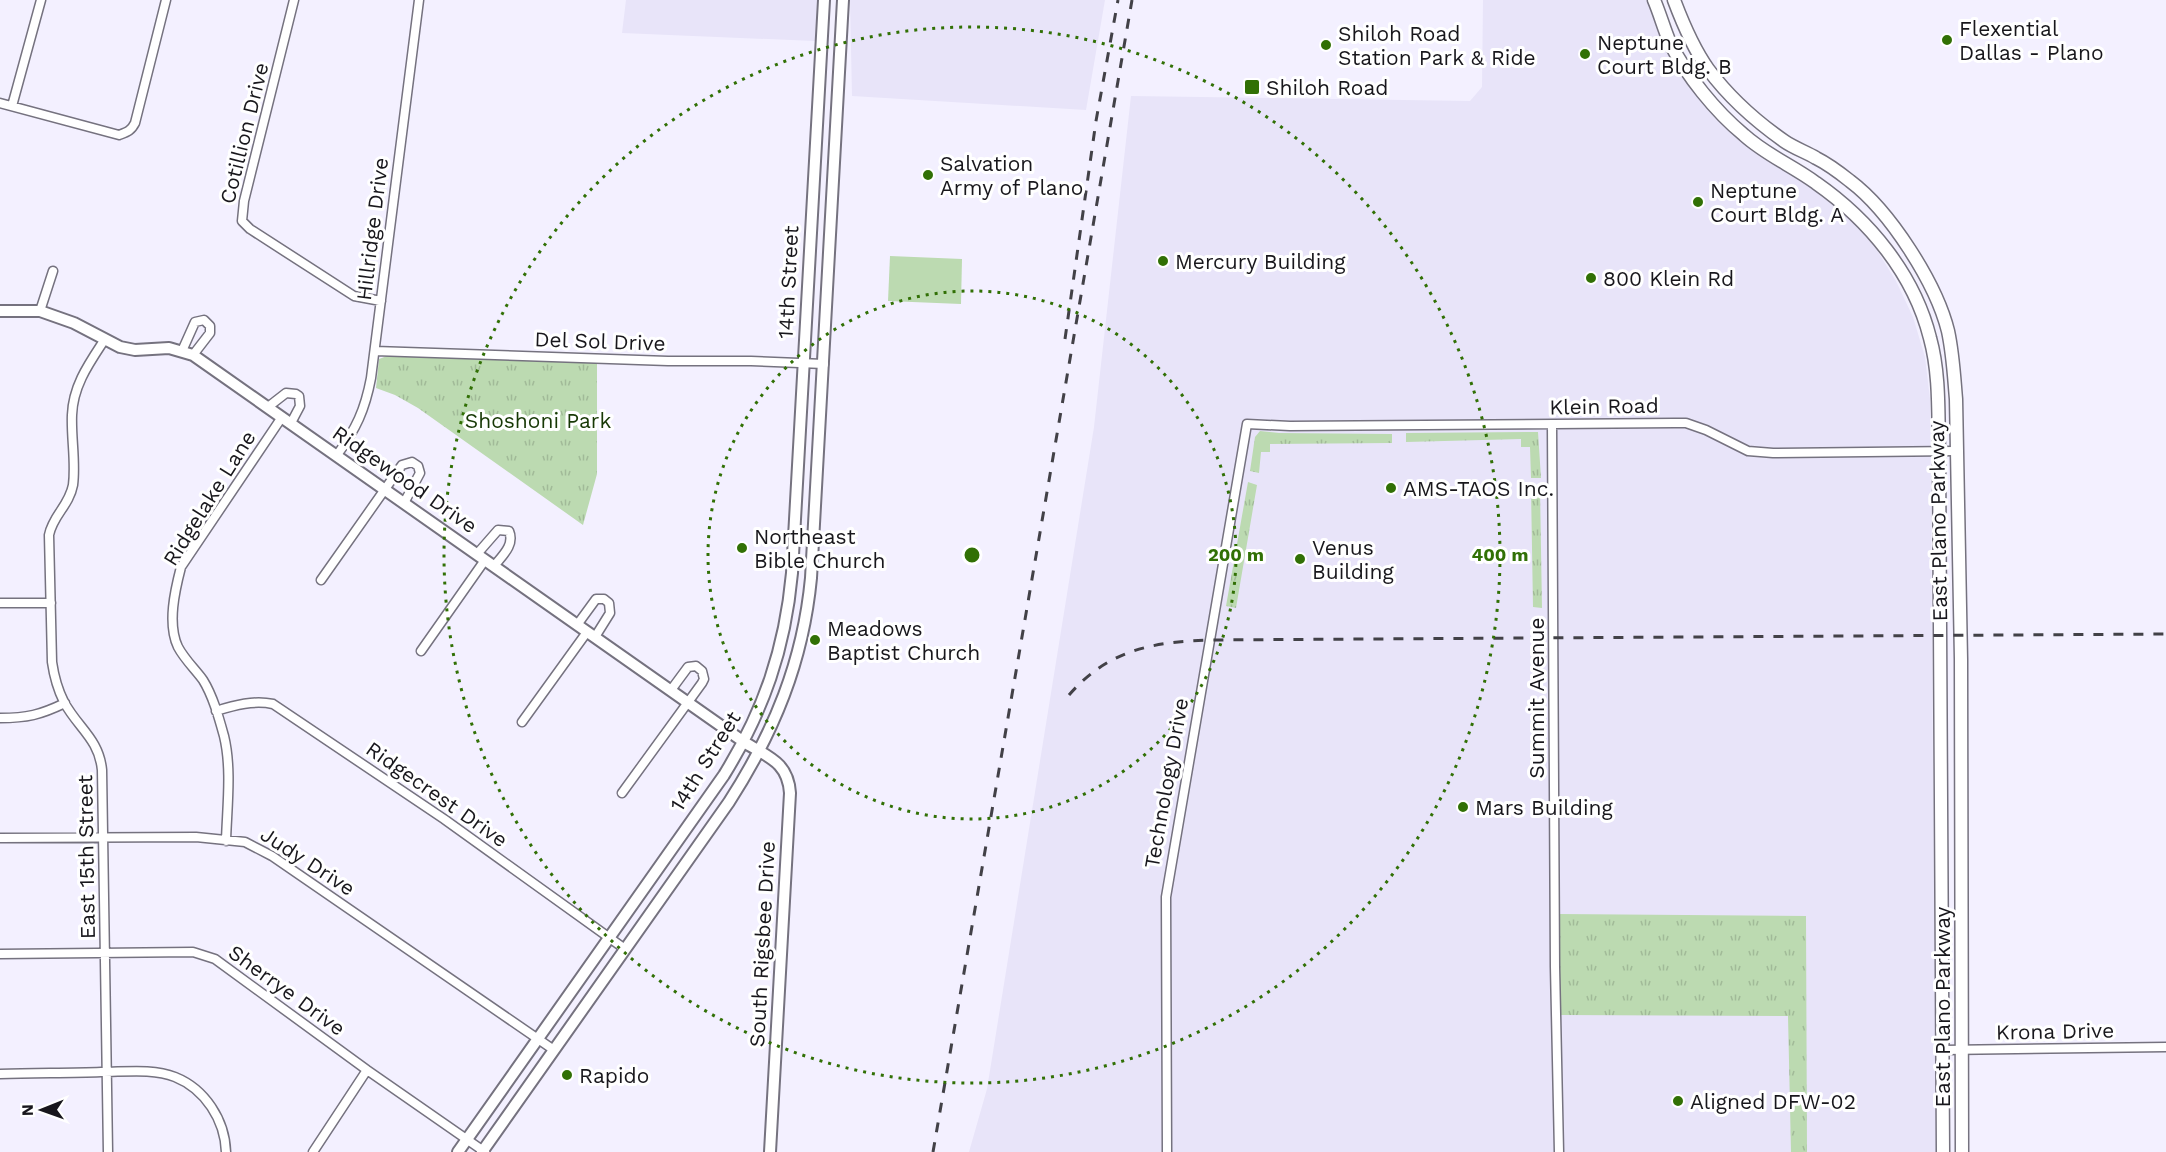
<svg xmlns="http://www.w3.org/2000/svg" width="2166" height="1152" font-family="'Work Sans',sans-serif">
<defs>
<pattern id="grass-tufts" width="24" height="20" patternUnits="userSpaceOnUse" patternTransform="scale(1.5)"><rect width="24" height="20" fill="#bcdab1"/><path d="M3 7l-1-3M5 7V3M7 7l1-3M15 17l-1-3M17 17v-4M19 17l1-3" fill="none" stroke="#a1ba98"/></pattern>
</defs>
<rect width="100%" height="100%" fill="#f3f0ff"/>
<path fill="#e8e4f9" d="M626 0H817L815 41 622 33Z
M850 0H1105L1086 110 852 96Z
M1483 0H1646L1667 51 1694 92 1721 121 1745 143 1818 191 1856 225 1875 247 1896 281 1913 317 1925 357 1930 399 1936 1152H969L987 1089 1094 427 1131 96 1470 101 1482 87Z"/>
<path fill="url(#grass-tufts)" d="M387 356 597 363V474L583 525 418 408 395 395 376 388 379 359Z
M1260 431 1279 433 1392 434V443L1270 444V452H1261L1259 473 1250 471 1255 437Z
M1538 432 1541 478H1531L1530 447H1521V439L1406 442V433Z
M1248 482 1257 485 1236 608 1226 606Z
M1531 489H1540L1542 608 1533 607Z
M1559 914 1806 916 1807 1152H1791L1788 1016 1559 1015Z"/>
<path fill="#bcdab1" d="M890 256 962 259 961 304 888 301Z"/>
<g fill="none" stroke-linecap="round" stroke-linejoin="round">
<defs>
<path id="street" d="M294 0 244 201 242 221 250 229 354 296 381 301
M0 103 119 135C127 132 131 131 135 123L166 0
M12 106 41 0
M40 311 53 271
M105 339C90 362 73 385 72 415 71 438 76 462 73 485 69 506 53 515 49 535L52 662C54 676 58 690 64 702 78 728 99 739 102 770L108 1152
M182 351 195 322 204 320 210 326V333L193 355
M375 351 668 361H751L824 364
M268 407 286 393 296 394 299 396 300 406 291 423
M1552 425 1555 967 1559 1152
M337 455C356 429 365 410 371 378L419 0
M477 554 498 530 509 531C515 545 502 556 494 566
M321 580 402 465 412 462 418 466 420 473 404 503
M0 603H51
M577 625 596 599H604L609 603 610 613 595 637
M421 651 485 560
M216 711C235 705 254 700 273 704L444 819 625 949
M0 718C27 718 40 715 65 703
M522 722 587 632
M622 793 702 683 704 679 702 671 696 666 688 667 671 690
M0 838 196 837 245 842 272 856 554 1050
M226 841C227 807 232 769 224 736 219 718 213 696 203 680 195 669 185 660 178 647 167 624 175 590 181 567L282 417
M0 954 193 952 215 959 367 1070 485 1152
M1944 1050 2166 1047
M0 1074C34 1073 68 1073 101 1072 124 1072 153 1068 175 1077 205 1089 225 1120 226 1152
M313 1152 367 1070
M1167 1152 1166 897 1247 424 1290 426 1674 423H1686L1706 430 1748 451 1773 453 1956 451"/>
<path id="secondary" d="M0 311H40L74 323 120 347 135 350 169 348 193 355 744 742C768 757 788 762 790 793L770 1152
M458 1152 724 775C764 710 785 649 792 573L824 0
M482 1152 729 802C774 732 803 662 811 578L843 0"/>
<path id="primary" d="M1654 0C1660 14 1664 29 1670 43 1687 76 1715 111 1744 135 1766 155 1793 166 1816 183 1869 220 1914 274 1930 338 1940 374 1938 414 1939 451L1943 1152
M1674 0C1683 24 1693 48 1708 69 1728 96 1757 122 1784 141 1794 148 1806 152 1816 158 1828 164 1840 173 1850 181 1890 211 1936 283 1948 331 1953 354 1954 376 1956 399L1961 659 1962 1152"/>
</defs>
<use href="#street" stroke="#75727f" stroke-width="11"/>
<use href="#secondary" stroke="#75727f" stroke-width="14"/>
<use href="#primary" stroke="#75727f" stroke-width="15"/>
<use href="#street" stroke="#fff" stroke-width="8"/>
<use href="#secondary" stroke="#fff" stroke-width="10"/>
<use href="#primary" stroke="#fff" stroke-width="12"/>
<path stroke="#424147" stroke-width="3" stroke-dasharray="10 10" stroke-linecap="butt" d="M1065 339 1096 121 1118 0
M1069 695C1108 650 1152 642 1209 640L2166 634
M933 1152 1132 0"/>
</g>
<g fill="none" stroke="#317005" stroke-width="3" stroke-dasharray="3 6">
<circle cx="972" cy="555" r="264"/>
<circle cx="972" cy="555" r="528"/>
</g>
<g fill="#317005" stroke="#fff" stroke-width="2">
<circle cx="1947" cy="40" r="6"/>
<circle cx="1326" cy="45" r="6"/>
<circle cx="1585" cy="54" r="6"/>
<rect x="1244" y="79" width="16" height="16" rx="3"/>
<circle cx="928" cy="175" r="6"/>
<circle cx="1698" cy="202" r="6"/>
<circle cx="1163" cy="261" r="6"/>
<circle cx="1591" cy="278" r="6"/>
<circle cx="1391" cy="488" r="6"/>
<circle cx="742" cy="548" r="6"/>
<circle cx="1300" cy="559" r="6"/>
<circle cx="815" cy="640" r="6"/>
<circle cx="1463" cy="807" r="6"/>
<circle cx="567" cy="1075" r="6"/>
<circle cx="1678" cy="1101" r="6"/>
</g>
<g text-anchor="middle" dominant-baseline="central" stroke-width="6" stroke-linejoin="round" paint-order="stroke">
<g font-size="21" fill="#18171c" stroke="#fff" text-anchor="start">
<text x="1959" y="28">Flexential<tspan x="1959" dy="24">Dallas - Plano</tspan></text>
<text x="1338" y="33">Shiloh Road<tspan x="1338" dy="24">Station Park &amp; Ride</tspan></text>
<text x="1597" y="42">Neptune<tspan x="1597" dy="24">Court Bldg. B</tspan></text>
<text x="1266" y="87">Shiloh Road</text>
<text x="940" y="163">Salvation<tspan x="940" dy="24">Army of Plano</tspan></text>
<text x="1710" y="190">Neptune<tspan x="1710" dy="24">Court Bldg. A</tspan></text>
<text x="1175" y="261">Mercury Building</text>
<text x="1603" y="278">800 Klein Rd</text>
<text x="1403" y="488">AMS-TAOS Inc.</text>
<text x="754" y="536">Northeast<tspan x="754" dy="24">Bible Church</tspan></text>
<text x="1312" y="547">Venus<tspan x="1312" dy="24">Building</tspan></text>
<text x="827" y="628">Meadows<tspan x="827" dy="24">Baptist Church</tspan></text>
<text x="1475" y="807">Mars Building</text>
<text x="579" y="1075">Rapido</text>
<text x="1690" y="1101">Aligned DFW-02</text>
</g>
<g font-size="21" fill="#18171c" stroke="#fff">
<text transform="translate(244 133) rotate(-76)">Cotillion Drive</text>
<text transform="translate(372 229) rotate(-83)">Hillridge Drive</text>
<text transform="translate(788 282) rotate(-87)">14th Street</text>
<text transform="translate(600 341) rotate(2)">Del Sol Drive</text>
<text transform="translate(1604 406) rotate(-1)">Klein Road</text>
<text transform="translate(405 479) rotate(35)">Ridgewood Drive</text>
<text transform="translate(209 498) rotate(-58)">Ridgelake Lane</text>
<text transform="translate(1938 521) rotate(-91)">East Plano Parkway</text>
<text transform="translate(1536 698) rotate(-90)">Summit Avenue</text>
<text transform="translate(705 761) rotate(-58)">14th Street</text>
<text transform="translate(1166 783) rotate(-80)">Technology Drive</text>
<text transform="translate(437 794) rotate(35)">Ridgecrest Drive</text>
<text transform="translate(86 857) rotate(-91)">East 15th Street</text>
<text transform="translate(308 861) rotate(33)">Judy Drive</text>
<text transform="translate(762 944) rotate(-87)">South Rigsbee Drive</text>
<text transform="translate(287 990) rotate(36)">Sherrye Drive</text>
<text transform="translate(1942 1007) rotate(-90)">East Plano Parkway</text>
<text transform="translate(2055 1031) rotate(-1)">Krona Drive</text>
</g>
<g font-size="21" fill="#173805" stroke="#fff">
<text x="538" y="420">Shoshoni Park</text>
</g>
</g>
<circle cx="972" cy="555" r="9" fill="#317005" stroke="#fff" stroke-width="3"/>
<g font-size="18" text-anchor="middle" font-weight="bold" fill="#317005" stroke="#fff" stroke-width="6" stroke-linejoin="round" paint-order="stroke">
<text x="1236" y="561">200 m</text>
<text x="1500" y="561">400 m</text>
</g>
<g transform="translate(42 1110) rotate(269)" stroke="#ffffff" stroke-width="4.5" paint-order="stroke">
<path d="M0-4.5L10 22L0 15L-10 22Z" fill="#18171c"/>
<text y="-9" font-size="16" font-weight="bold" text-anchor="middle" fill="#18171c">N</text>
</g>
</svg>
